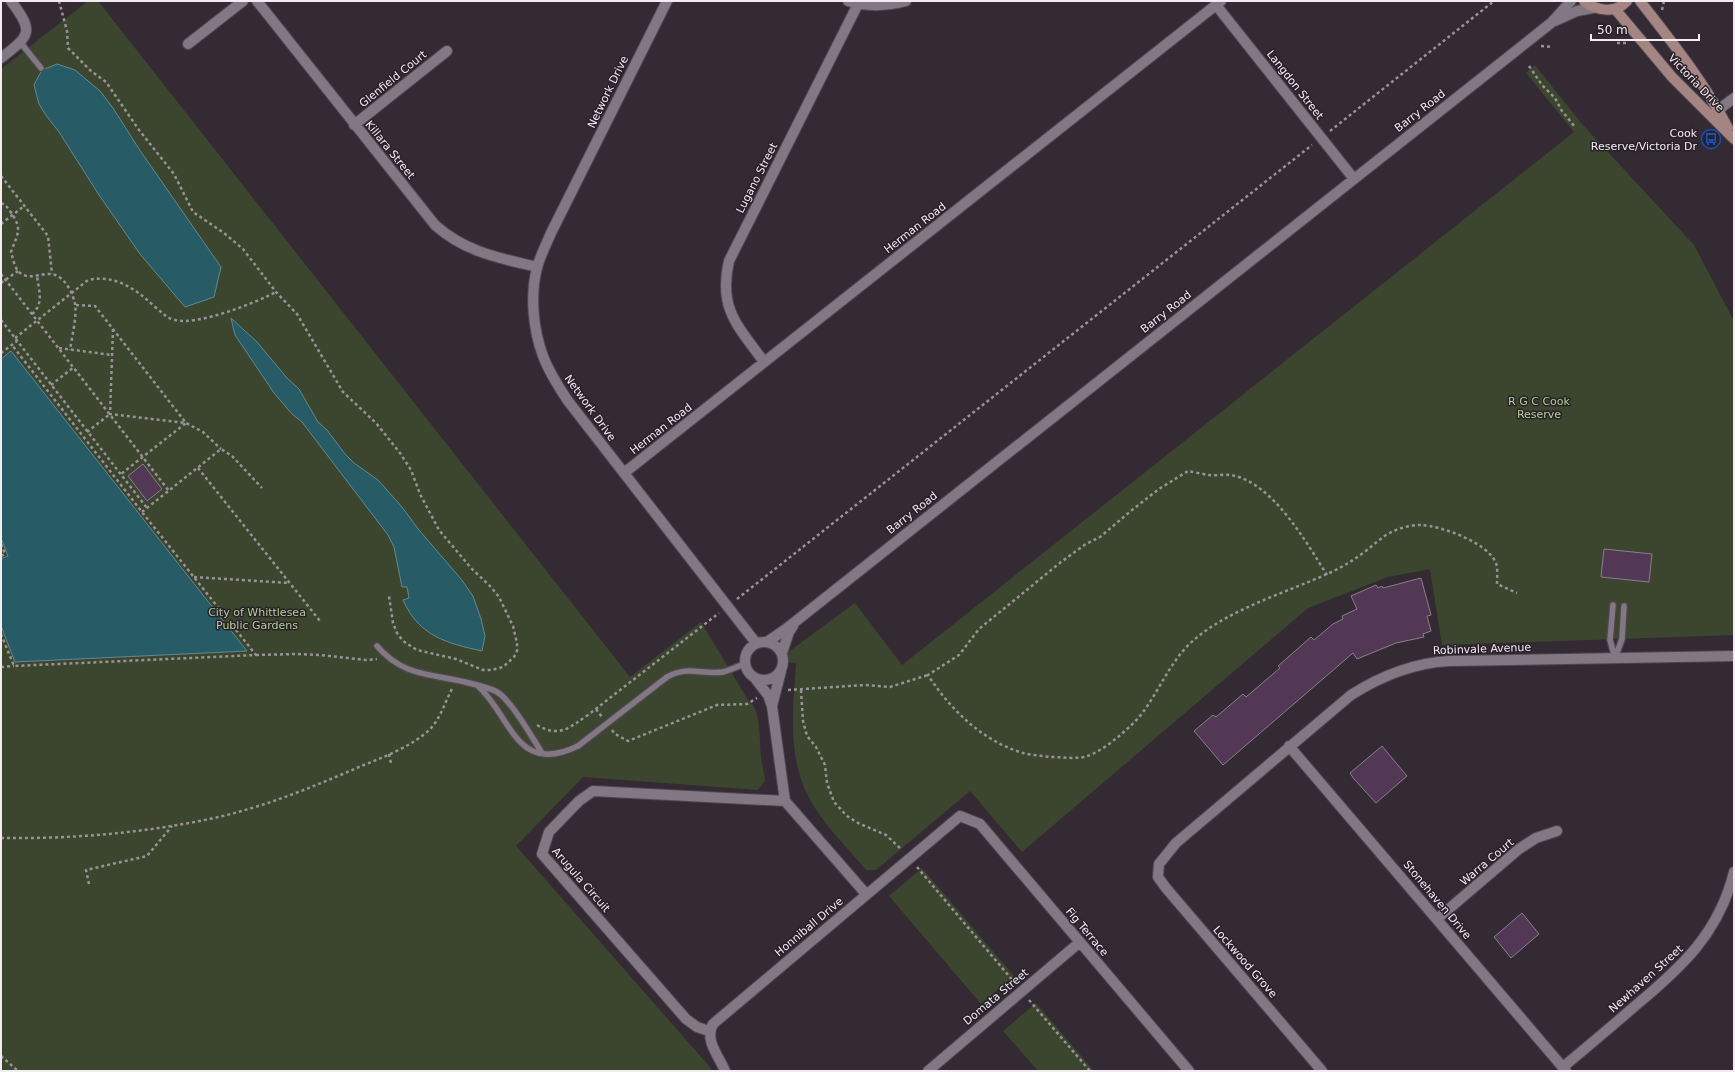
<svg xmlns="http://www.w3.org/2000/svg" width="1735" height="1072" font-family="'DejaVu Sans',sans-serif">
<rect width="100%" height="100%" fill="#332a34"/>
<path fill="#3c462e" d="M88 1H98L630 677 701 622 748 700C762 709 759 741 761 756 762 764 764 772 765 781L758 790 583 777 516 846 710 1067 712 1071H1V69Z
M1535 65 1582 124 1694 245 1734 321V635L1442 645 1430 569 1388 577 1308 608 1022 852 970 791 876 870H866C847 847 823 824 809 798 787 757 793 707 796 663L776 661 855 603 902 665 1574 132 1526 73Z
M922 868 1014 976 981 1004 889 896Z
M1036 1003 1094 1071H1038L1003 1031Z"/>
<path fill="#275c67" stroke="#648891" d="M57 64 75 70 100 91 113 108 139 149 221 267 214 297 185 307 140 254 99 195 59 132 45 114 39 104 34 85 42 70Z
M231 318 257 342 287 378 299 389 318 422 327 430 345 454 354 463 378 480 402 507 419 530 461 579 473 596 481 619 485 636 482 651C446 643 419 636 403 600L409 598 407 587H402L394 547 388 535 302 422 292 414 274 393 235 335Z
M11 351 247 651 15 662 1 626V559L8 556 1 538V359Z"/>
<path fill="#523855" stroke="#897f8a" d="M143 464 162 489 147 501 128 476Z
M1604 549 1652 554 1649 582 1601 577Z
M1421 578 1431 615 1427 616 1431 631 1423 634 1424 637 1396 643 1357 659 1353 653 1223 765 1194 731 1213 715 1216 717 1243 694 1246 697 1280 668 1278 666 1311 637 1314 640 1333 624 1343 619 1342 616 1357 609 1351 596 1376 585 1378 588 1382 586 1383 588Z
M1382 746 1407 776 1376 803 1354 779 1350 773Z
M1522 913 1539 934 1511 958 1494 937Z"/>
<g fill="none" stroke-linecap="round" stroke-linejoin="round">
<defs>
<path id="lane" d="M20 42 41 68
M1613 605 1610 640 1615 658
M377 646C405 679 435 673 473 684 481 686 490 688 497 692 511 700 532 737 542 753
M1615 658 1622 639 1624 606
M478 686C512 717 516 776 578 746L667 677C689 665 701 675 723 672 730 670 737 667 744 664"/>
<path id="street" d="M257 1 435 225C465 252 499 258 537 267
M667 1 551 233C546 245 540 256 537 268 530 295 533 329 543 356 549 372 558 386 568 401L756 643
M848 1C867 7 887 6 906 1
M1216 5 1354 179
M1555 21 1577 11 1593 8
M188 44 243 1
M1 58C31 35 34 32 11 1
M1718 110 1734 98
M354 125 447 51
M764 362C738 326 718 309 729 261L858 4
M624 473 1221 1
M745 661a19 19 0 1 1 38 0a19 19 0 1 1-38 0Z
M767 642 786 629 1551 23 1571 1
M782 653 789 632 793 626
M754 677 768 695 772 706 785 801 866 894
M772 706 781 671
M1289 746 1566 1071
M1437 919 1519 849 1536 838 1557 831
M709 1031 697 1027 686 1019 542 854 549 832 579 801 593 791 785 801
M1563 1067C1587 1047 1611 1027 1635 1006 1682 967 1719 933 1734 872
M725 1071C719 1056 704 1040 713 1024L960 816 980 824 1189 1071
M928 1071 1080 942
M1322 1071 1166 888 1158 877 1159 864 1176 843 1351 695C1381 676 1413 663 1449 661L1734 656"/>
<path id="secondary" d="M1584 1C1597 11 1615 14 1627 1
M1640 1C1672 42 1704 82 1728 128
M1615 9 1672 77 1734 139"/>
</defs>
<use href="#lane" stroke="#4f4750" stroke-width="8"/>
<use href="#street" stroke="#4f4750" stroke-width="12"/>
<use href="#secondary" stroke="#4f4750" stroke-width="12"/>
<path stroke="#999299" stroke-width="2.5" stroke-dasharray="3 3" stroke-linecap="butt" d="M59 1 67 31 68 48 91 71 106 82 139 130 174 174 193 212 224 233 243 249 276 292 297 314 343 392 376 423 400 453 411 470 420 494 439 530 471 568 491 587 499 597 513 626 517 643V651L514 657 503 667 492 670H483L456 659 417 650 403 641 397 633 393 623 389 596
M1662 10 1664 1
M1617 43H1628
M1541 46 1553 47
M1529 66 1542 85 1555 98 1562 111 1575 127
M1330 131 1494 1
M1 176 48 236 52 274
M1 203C6 205 7 207 10 211 23 230 18 232 11 252 13 258 14 267 19 272 29 281 40 273 51 274 64 275 73 293 75 304 77 316 72 337 70 350
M1 224 24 206
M1 274 169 491
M1 283 18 271
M76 305 95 306 186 423 121 474
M32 314C44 304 39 291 37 276
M1 320 147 508
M113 329 110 414 186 423 203 432 221 449
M15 338 88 280C115 274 136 289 155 307 162 312 166 318 175 320 197 326 255 303 276 292
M59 348 112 355
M1 353 17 341
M51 385 74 367
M87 432 110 414
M198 468 320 621
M142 512 221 449 232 456 262 488
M1 544 5 554 1 556
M1327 575C1306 542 1272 481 1230 475 1223 474 1216 476 1209 475 1202 474 1194 472 1188 471L1159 489 1132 510 1100 537 1086 544 1061 562 979 629 959 655 928 675C950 709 982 741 1023 753 1032 755 1042 756 1051 757 1062 757 1073 759 1084 757 1096 754 1108 745 1118 737 1127 729 1136 722 1143 712 1161 688 1171 659 1195 639 1230 609 1285 593 1327 574 1341 568 1354 560 1367 550 1376 543 1385 534 1396 530 1403 527 1413 525 1421 525 1441 526 1487 542 1496 563 1498 568 1497 578 1497 584L1517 593
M194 577 289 583
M737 599 1312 145
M1 634 14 666 256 655 142 512 12 345
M256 655 295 654 320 655 366 660 377 659
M1 667 14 666
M788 690 865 685 890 687 928 675
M801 690 803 721 807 736 816 747 825 765 827 783 834 802 847 816 858 823 886 835 902 850
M596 709 602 717
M537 725C559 738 569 728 588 715L719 613
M612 730 615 734 628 741 717 705 747 704 757 698
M389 754 391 763
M1 838C72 839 145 833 214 818 264 807 313 787 359 767 381 758 414 746 431 728 441 717 445 702 452 689
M917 867 1014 982
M89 884 86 870 147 856 172 826
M1029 1000 1090 1071
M1 1056 18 1071"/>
<use href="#lane" stroke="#827883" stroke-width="5.5"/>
<use href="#street" stroke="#827883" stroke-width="10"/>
<use href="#secondary" stroke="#a58581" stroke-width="10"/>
</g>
<defs>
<symbol id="bus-ring" viewBox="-11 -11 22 22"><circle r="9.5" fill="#29212a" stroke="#1a4fb4" stroke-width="1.5"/><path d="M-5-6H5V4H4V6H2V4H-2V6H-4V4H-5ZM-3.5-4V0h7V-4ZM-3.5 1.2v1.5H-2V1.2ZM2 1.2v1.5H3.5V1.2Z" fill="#1a4fb4"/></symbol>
</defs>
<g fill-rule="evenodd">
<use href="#bus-ring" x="1700" y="128" width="22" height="22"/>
</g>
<g text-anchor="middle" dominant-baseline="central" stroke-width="3" stroke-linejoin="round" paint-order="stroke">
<g font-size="11" fill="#f3edf3" stroke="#29212a">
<text transform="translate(393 79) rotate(-39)">Glenfield Court</text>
<text transform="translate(1696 83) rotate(46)">Victoria Drive</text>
<text transform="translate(1295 85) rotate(52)">Langdon Street</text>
<text transform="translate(608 92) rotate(-64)">Network Drive</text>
<text transform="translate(1420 111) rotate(-38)">Barry Road</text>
<text transform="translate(390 150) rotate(51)">Killara Street</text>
<text transform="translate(757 178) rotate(-63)">Lugano Street</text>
<text transform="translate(915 228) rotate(-38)">Herman Road</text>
<text transform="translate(1166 312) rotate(-38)">Barry Road</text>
<text transform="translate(590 408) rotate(54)">Network Drive</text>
<text transform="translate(661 429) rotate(-38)">Herman Road</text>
<text transform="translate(912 513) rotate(-38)">Barry Road</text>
<text transform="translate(1482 649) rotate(-2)">Robinvale Avenue</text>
<text transform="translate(1487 862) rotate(-40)">Warra Court</text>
<text transform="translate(581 880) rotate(49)">Arugula Circuit</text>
<text transform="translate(1437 900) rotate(50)">Stonehaven Drive</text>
<text transform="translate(809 927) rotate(-40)">Honniball Drive</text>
<text transform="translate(1087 932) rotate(50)">Fig Terrace</text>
<text transform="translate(1245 962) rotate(49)">Lockwood Grove</text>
<text transform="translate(1646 979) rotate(-42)">Newhaven Street</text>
<text transform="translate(996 997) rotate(-40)">Domata Street</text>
</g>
<g font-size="11" fill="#f3edf3" stroke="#29212a" text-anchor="end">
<text x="1697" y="133">Cook<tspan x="1697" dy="13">Reserve/Victoria Dr</tspan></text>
</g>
<g font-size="11" fill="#b5cf90" stroke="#29212a">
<text x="1539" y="401">R G C Cook<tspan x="1539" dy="13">Reserve</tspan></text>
<text x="257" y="612">City of Whittlesea<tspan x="257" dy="13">Public Gardens</tspan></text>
</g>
</g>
<rect width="1735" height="1072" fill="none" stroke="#f3edf3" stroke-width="4"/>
<path d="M1591 34v6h108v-6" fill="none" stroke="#f3edf3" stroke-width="2"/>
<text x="1597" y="34" font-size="12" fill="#f3edf3" stroke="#29212a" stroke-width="3" paint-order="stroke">50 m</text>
</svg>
